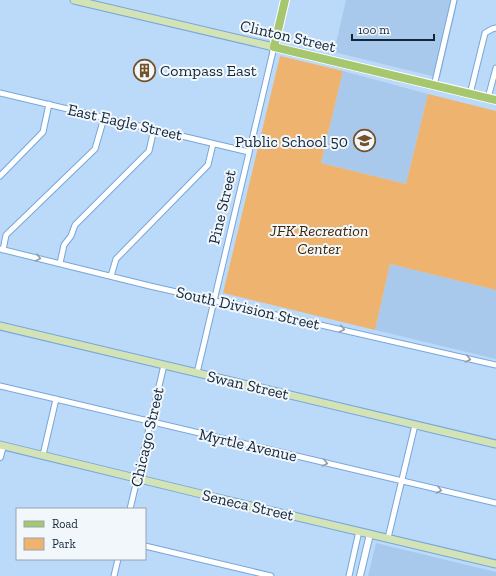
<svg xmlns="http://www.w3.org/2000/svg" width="496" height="576" font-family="'Zilla Slab',serif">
<rect width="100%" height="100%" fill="#bbd9f9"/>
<path fill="#a9c9ec" d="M346 0H458L440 78 334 52Z
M343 71 428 94 406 184 321 163Z
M390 264 496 290V359L375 330Z
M376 543 496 572V576H368Z"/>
<path fill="#eeb46f" d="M280 56 343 71 321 163 406 184 428 94 496 111V290L390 264 375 330 223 293Z"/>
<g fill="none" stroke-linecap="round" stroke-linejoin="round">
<defs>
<path id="minor" d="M434 86 454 0
M0 93 249 152
M470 94 485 33 492 29 496 28
M488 98 496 68
M0 176 43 132 49 104
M0 249 150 286 496 365
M3 250 6 235 95 149 104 118
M60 263 64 245 71 236 75 225 149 151 154 129
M111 276 116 259 208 165 213 144
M197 373 274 47
M0 386 496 503
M43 455 56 399
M130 509 164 365
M388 538 415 425
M145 546 271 576
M114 576 118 559
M349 576 359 531"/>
<path id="tertiary" d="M0 457 3 446
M360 576 370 534"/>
<path id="secondary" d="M74 0 274 47
M0 326 496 444
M0 445 197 493 496 564"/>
<path id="primary" d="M285 0 274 47 496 100"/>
</defs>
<use href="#minor" stroke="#76a7d9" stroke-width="7"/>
<use href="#tertiary" stroke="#76a7d9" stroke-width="8"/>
<use href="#secondary" stroke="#76a7d9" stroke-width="9"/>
<use href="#primary" stroke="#fff" stroke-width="10"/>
<use href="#minor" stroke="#fff" stroke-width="5"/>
<use href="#tertiary" stroke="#fff" stroke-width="6"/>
<use href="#secondary" stroke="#d3e3b6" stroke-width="7"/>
<use href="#primary" stroke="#a6c76d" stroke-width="8"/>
</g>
<defs><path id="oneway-chevron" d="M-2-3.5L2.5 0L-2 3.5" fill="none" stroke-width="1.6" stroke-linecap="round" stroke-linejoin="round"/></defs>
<g stroke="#949da6">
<use href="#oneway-chevron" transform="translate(38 258) rotate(13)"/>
<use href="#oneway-chevron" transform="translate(342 329) rotate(13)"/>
<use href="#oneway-chevron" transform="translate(468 359) rotate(13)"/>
<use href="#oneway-chevron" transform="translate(325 463) rotate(13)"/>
<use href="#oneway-chevron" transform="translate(439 490) rotate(13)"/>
</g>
<defs>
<symbol id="building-ring" viewBox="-11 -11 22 22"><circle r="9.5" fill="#f2f7fc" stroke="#735229" stroke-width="1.5"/><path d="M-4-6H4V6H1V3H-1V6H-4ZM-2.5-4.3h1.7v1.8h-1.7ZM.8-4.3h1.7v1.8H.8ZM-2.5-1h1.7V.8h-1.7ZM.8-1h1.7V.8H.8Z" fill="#735229"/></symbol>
<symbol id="school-ring" viewBox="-11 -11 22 22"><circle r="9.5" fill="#f2f7fc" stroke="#735229" stroke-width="1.5"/><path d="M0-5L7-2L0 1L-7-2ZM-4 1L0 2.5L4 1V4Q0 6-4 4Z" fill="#735229"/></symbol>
</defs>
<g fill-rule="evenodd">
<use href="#building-ring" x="132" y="58" width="25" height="25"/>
<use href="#school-ring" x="352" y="128" width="25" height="25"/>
</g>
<g text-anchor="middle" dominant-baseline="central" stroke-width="4" stroke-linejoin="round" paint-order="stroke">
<g font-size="16" fill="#12263a" stroke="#f2f7fc">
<text transform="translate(288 36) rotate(13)">Clinton Street</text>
<text transform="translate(125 122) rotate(13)">East Eagle Street</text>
<text transform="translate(222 207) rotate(-77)">Pine Street</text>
<text transform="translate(248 308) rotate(13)">South Division Street</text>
<text transform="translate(248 385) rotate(13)">Swan Street</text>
<text transform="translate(147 437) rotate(-77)">Chicago Street</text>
<text transform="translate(248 445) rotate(13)">Myrtle Avenue</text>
<text transform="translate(248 505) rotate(13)">Seneca Street</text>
</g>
<g font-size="16" fill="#12263a" stroke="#f2f7fc" text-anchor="start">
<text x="160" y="70">Compass East</text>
<text x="348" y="141" text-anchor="end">Public School 50</text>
</g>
<g font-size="16" font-style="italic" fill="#412702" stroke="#f2f7fc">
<text x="319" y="230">JFK Recreation<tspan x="319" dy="18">Center</tspan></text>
</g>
</g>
<rect x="16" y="508" width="130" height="52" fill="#f2f7fc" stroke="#98a3ae"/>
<rect x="24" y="521" width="20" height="6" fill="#a6c76d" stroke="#98a3ae"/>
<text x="52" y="528" font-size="12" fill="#12263a">Road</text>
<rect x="24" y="538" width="20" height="12" fill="#eeb46f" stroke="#98a3ae"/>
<text x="52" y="548" font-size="12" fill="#12263a">Park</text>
<path d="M352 34v6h82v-6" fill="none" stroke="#12263a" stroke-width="2"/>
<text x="358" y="34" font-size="12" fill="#12263a" stroke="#f2f7fc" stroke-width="3" paint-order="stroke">100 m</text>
</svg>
